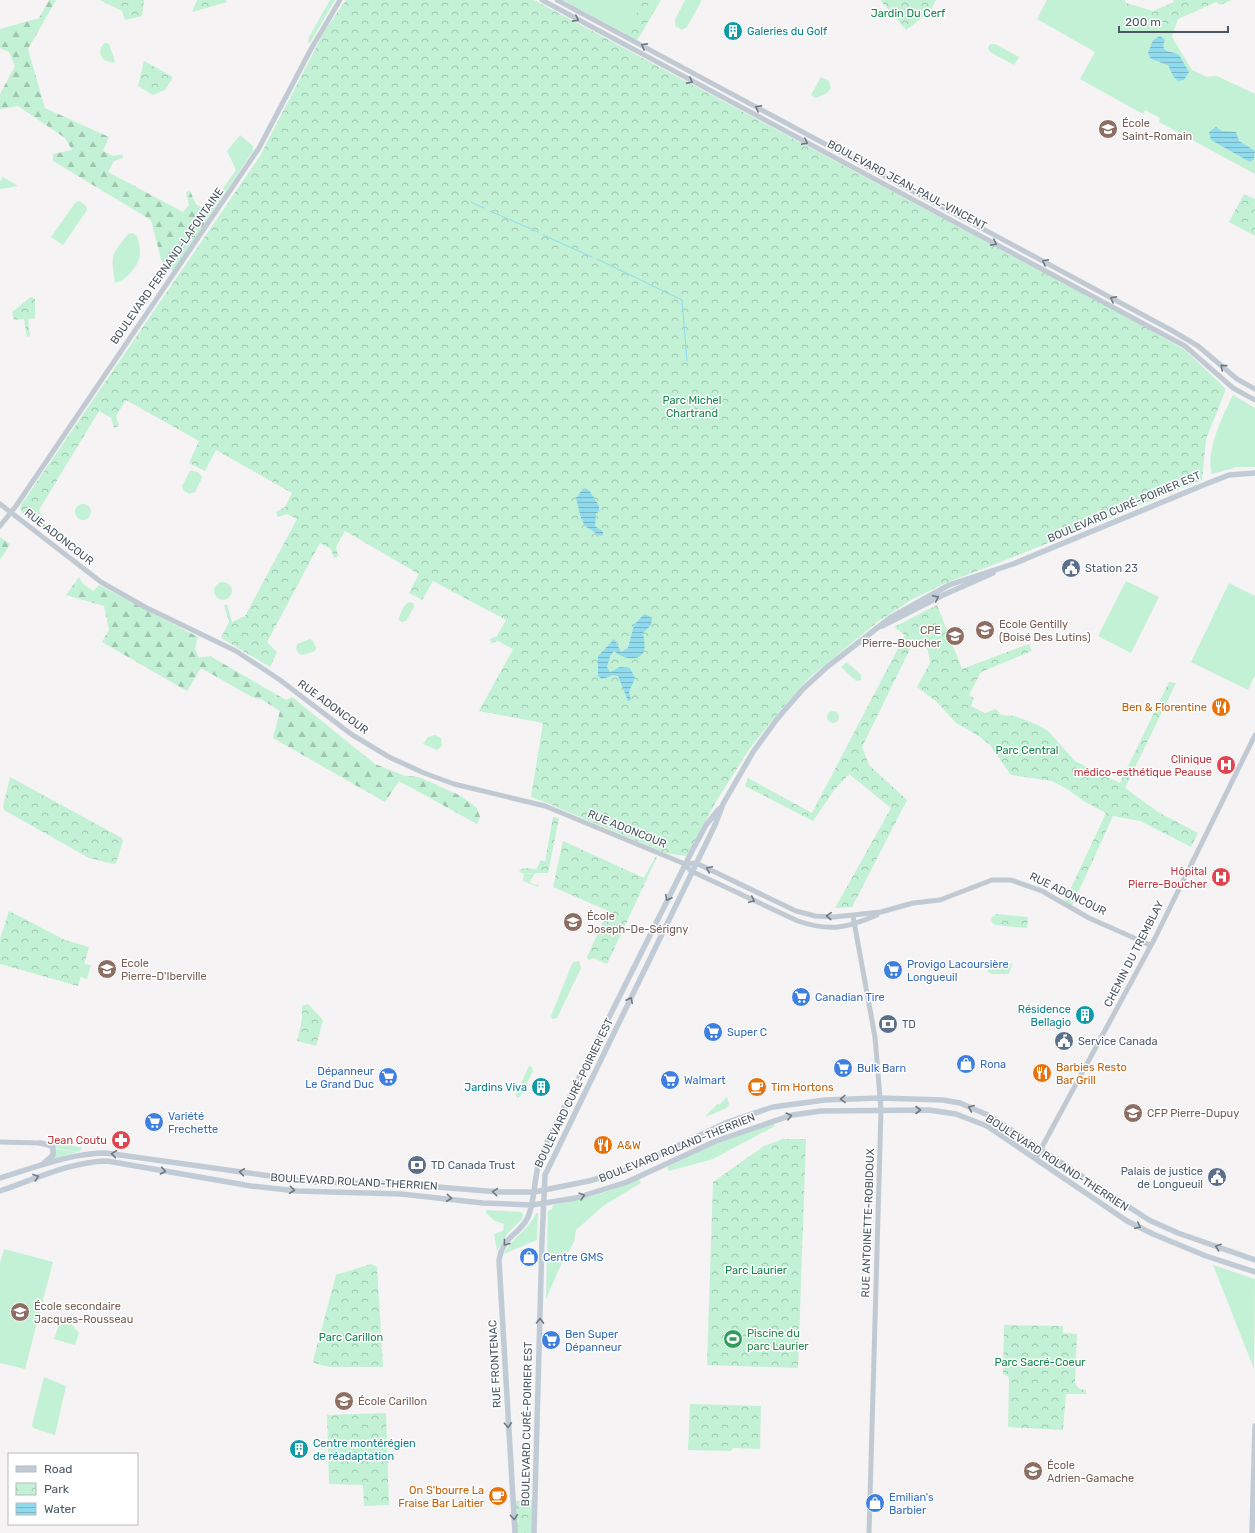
<svg xmlns="http://www.w3.org/2000/svg" width="1255" height="1533" font-family="Rubik,sans-serif">
<defs>
<pattern id="forest-firs" width="22" height="20" patternUnits="userSpaceOnUse"><rect width="22" height="20" fill="#c3f1d5"/><path d="M5 1l3.5 6h-7zM16 11l3.5 6h-7z" fill="#a0c6b0"/></pattern>
<pattern id="park-crowns" width="20" height="18" patternUnits="userSpaceOnUse"><rect width="20" height="18" fill="#c3f1d5"/><path d="M2 6a3 3 0 1 1 6 0M12 15a3 3 0 1 1 6 0" fill="none" stroke="#a0c6b0"/></pattern>
<pattern id="water-rules" width="6" height="5" patternUnits="userSpaceOnUse"><rect width="6" height="5" fill="#90daee"/><path d="M0 2.5h6" fill="none" stroke="#78b4c4"/></pattern>
</defs>
<rect width="100%" height="100%" fill="#f5f3f3"/>
<path fill="#c3f1d5" d="M330 0H335L310 43 308 42 309 37Z
M563 0H661L637 40Z
M685 0H702L687 27 682 30 675 26V20Z
M1047 0H1124L1127 3 1126 8 1175 27 1172 37 1192 70 1207 77 1217 76 1255 94V174L1159 122 1160 118 1145 110 1143 114 1080 79 1095 52 1037 19Z
M105 43 109 44 115 61 113 63 104 60 100 54 101 47Z
M990 44H995L1019 57 1014 65 990 52 988 48Z
M821 77 829 81 831 88 827 93 816 98 811 95Z
M240 135 253 146V151L211 214 207 211 236 170 227 151Z
M3 177 18 186 0 189V181Z
M79 201 86 206 87 210 63 245 51 237 75 203Z
M133 233 137 236C138 241 140 247 140 252 141 264 126 281 115 283 111 254 110 257 128 234Z
M1233 395 1255 408V467H1237L1212 474C1205 452 1223 415 1233 395Z
M190 471C195 470 201 473 202 478L195 492 189 494 183 490 182 486Z
M75 512a8 8 0 1 1 16 0a8 8 0 1 1-16 0Z
M1126 581 1159 597 1131 653 1098 636Z
M214 591a9 9 0 1 1 18 0a9 9 0 1 1-18 0Z
M1229 583 1255 596V675L1248 690 1191 662Z
M409 602 413 603 414 607 406 621 402 622 399 620C399 614 404 604 409 602Z
M310 639 313 641 316 648 315 651 303 655 299 654 296 649 297 644Z
M847 662 861 675V680L856 681 841 667Z
M827 717a6 6 0 1 1 12 0a6 6 0 1 1-12 0Z
M435 735 441 738 442 746 437 750 423 744 428 737Z
M579 961 581 968 557 1018 552 1019 551 1016 572 964 574 962Z
M84 964 91 965 87 979 80 977Z
M529 1066 532 1067 533 1071 520 1097 517 1098 516 1094Z
M727 1097 729 1104 727 1108 705 1117 718 1103 719 1105Z
M774 1122 775 1126 713 1159 669 1171 667 1167 711 1146Z
M65 1142 67 1144 82 1148 81 1150 78 1152 55 1148 47 1143 63 1144Z
M55 1149 77 1152 53 1159Z
M639 1179 641 1183 603 1206 576 1230 574 1242 560 1267 546 1299 548 1211 552 1209 553 1205C586 1199 609 1192 639 1179Z
M486 1210 521 1212 523 1214 522 1219 507 1234 497 1251 494 1234 503 1231 504 1224 495 1221 486 1213Z
M536 1213H538L537 1240 504 1254C512 1237 529 1230 536 1213Z
M4 1249 53 1262 25 1369 0 1363V1263Z
M1213 1265 1255 1279 1254 1369Z
M64 1316 79 1333 75 1345 54 1339 58 1327Z
M44 1377 66 1386 55 1435 33 1428 32 1425Z"/>
<path fill="url(#forest-firs)" d="M49 0H56L28 49 45 108 109 137 103 151 113 156 122 154 123 158 114 161 108 172 183 212 189 205 186 192 190 191 196 204 211 214 173 271 162 263 151 220 53 161V154L72 150 65 138 18 106 0 109V94L15 66 9 52 0 48V29L39 18Z
M0 537 10 544 0 560Z
M79 577 83 584 93 591 99 585 198 637 195 649 199 658 210 656 286 700 292 697 375 764 405 776 419 777 461 796 477 808 480 817 477 824 399 781 385 802 273 738 280 711 261 699 254 698 201 668 187 691 102 642 109 630 104 606 66 595Z"/>
<path fill="url(#park-crowns)" d="M100 0H144L142 16 125 20 122 11Z
M197 0H226L227 2 192 12Z
M346 0H534L1147 328 1185 350 1226 389 1206 439 1202 480 1021 554 943 584 911 600 876 623 809 678 778 713 750 748 717 800 686 856 665 853 547 803 531 797 543 723 479 711 513 649 498 641 491 643 490 639 497 636 506 620 433 581 422 600 409 593 419 574 345 531 336 547 338 556 334 558 331 549 320 543 267 642 277 652 270 667 221 638 229 622 224 605 227 604 232 622 245 616 297 519 287 514 278 517 276 512 285 507 292 493 216 450 205 471 189 463 199 441 126 400 116 416 119 426 114 428 111 418 99 411 39 510 48 532 23 514 20 509 21 505 260 156 325 30Z
M644 0H651L658 4 637 40 625 34Z
M880 0H936L929 13 906 30Z
M1173 0H1232L1220 5 1216 2 1178 19 1175 27 1126 8 1127 3 1153 11 1174 2Z
M144 61 173 77 165 90 153 95 138 86Z
M1244 194 1255 199V236L1229 222Z
M31 297 35 299V318L28 319 30 336 27 337 24 319 14 320 12 312Z
M937 605 962 669 1029 644 1032 651 981 672 969 695 974 698 971 706 985 713 996 709 1001 715 1015 716 1038 725 1048 731 1075 761 1120 783 1169 682 1176 683 1125 788 1158 812 1198 833 1191 847 1140 821 1113 816 1071 908 1064 903 1106 813 1085 802 1067 789 1052 781 1011 775 990 745 979 736 956 723 937 702 917 687 930 663 928 650 914 641 862 747 869 765 907 800 852 907 835 908 891 808 849 774 835 789 813 821 745 786 748 778 812 813 905 635 894 627Z
M10 777 122 838 123 841 116 863 113 864 89 858 4 810 3 807Z
M553 817 559 818 548 873H535L530 881 531 883 536 885 539 884 538 887 523 881 524 873 531 874V873H521L519 870 524 868 536 869 541 860 545 862Z
M563 841 644 878 656 856 657 857 607 964 593 958 589 960 587 957 608 911 553 887Z
M9 911 65 940 89 947 78 986 0 964V939Z
M996 914 1028 917 1027 928 995 925 991 921 992 917Z
M992 963 1012 964 1009 974H991L988 972V966Z
M308 1004 323 1020 316 1046 297 1041 302 1020V1006Z
M783 1139H806L798 1368 707 1365 713 1182 764 1146Z
M371 1264 377 1267 383 1367H329L314 1363 313 1361 336 1275Z
M1004 1325 1063 1326V1333L1077 1334 1075 1383 1079 1389 1086 1390V1394H1066L1063 1430 1008 1427 1009 1380 1008 1376 1003 1374Z
M690 1404 761 1406 760 1449 733 1448 731 1451 688 1450Z
M386 1413 389 1505 364 1506 363 1485 329 1484 327 1415Z
M536 1500 534 1533H515L513 1501Z"/>
<path fill="url(#water-rules)" d="M1160 36 1165 40C1159 54 1172 50 1179 55L1189 72 1184 80 1178 81 1173 76 1168 65 1151 59 1148 53 1153 40Z
M1216 127 1222 131 1236 132 1239 141 1255 151 1254 159 1250 162 1211 140 1209 132Z
M582 490H589L599 506V511L596 514 595 526 603 532V535L600 536 585 526 581 518 576 498Z
M642 616H648L652 618 651 625 643 633C644 639 646 648 643 653 636 663 620 657 614 651L610 656 607 667 610 672 620 667 630 668 635 678 629 692 631 700 628 701 618 676 614 675 602 679 598 676V656L614 639 621 652 628 648 634 625Z"/>
<g fill="none" stroke-linecap="round" stroke-linejoin="round">
<path stroke="#90daee" stroke-width="1" d="M471 202 484 208
M490 211 538 232
M543 235 592 257
M597 259 682 300 687 361"/>
<path stroke="#c1cad2" stroke-width="5" d="M542 0 1185 346 1233 388 1255 400
M557 0 1171 330 1198 346 1237 379 1255 389
M0 504 101 582 145 607 236 651 280 680 351 734 389 757 424 773 454 784 545 806 685 864 696 863 796 911 815 916 834 917 881 912 913 903 940 900 992 880H1011L1042 891 1089 918 1150 945
M0 526 16 506 259 148 311 49 340 0
M685 864 691 871 798 921C830 932 847 928 877 915
M853 916 875 1037 881 1110 869 1533
M0 1142 40 1143
M1036 1158 1155 938 1255 735"/>
<path stroke="#c1cbd6" stroke-width="5.5" d="M882 626 941 596 993 573
M40 1143 49 1145 53 1148V1155L44 1163
M0 1178C34 1168 70 1153 106 1153L313 1182 399 1184 500 1192H534L589 1181 626 1170 728 1122 773 1107 825 1100 880 1098 943 1100 960 1103 990 1116 1149 1220 1178 1233 1255 1260
M0 1191C36 1179 69 1162 107 1161L251 1186 297 1191 401 1194 483 1203 532 1205 576 1198 627 1182 716 1141 792 1115 821 1111 929 1110 956 1114 987 1126 1127 1221 1153 1234 1206 1256 1255 1272
M515 1533 499 1260C504 1234 519 1236 528 1217 534 1203 534 1186 537 1171 538 1162 543 1153 546 1144L692 851 706 825 719 809
M534 1533 542 1240 545 1175 715 825 723 804 753 752 777 719 803 689 827 667 890 618 949 585 1013 564 1206 484 1229 475 1255 473
M1252 1533 1255 1426"/>
</g>
<defs><path id="oneway-chevron" d="M-2-3.5L2.5 0L-2 3.5" fill="none" stroke-width="1.6" stroke-linecap="round" stroke-linejoin="round"/></defs>
<g stroke="#6e7983">
<use href="#oneway-chevron" transform="translate(576 19) rotate(28)"/>
<use href="#oneway-chevron" transform="translate(644 46) rotate(-152)"/>
<use href="#oneway-chevron" transform="translate(690 81) rotate(28)"/>
<use href="#oneway-chevron" transform="translate(758 108) rotate(-152)"/>
<use href="#oneway-chevron" transform="translate(805 142) rotate(28)"/>
<use href="#oneway-chevron" transform="translate(994 243) rotate(28)"/>
<use href="#oneway-chevron" transform="translate(1045 262) rotate(-152)"/>
<use href="#oneway-chevron" transform="translate(1113 299) rotate(-151)"/>
<use href="#oneway-chevron" transform="translate(1223 367) rotate(-139)"/>
<use href="#oneway-chevron" transform="translate(709 869) rotate(-155)"/>
<use href="#oneway-chevron" transform="translate(752 900) rotate(25)"/>
<use href="#oneway-chevron" transform="translate(829 916) rotate(-177)"/>
</g>
<g stroke="#6e7984">
<use href="#oneway-chevron" transform="translate(936 598) rotate(-26)"/>
<use href="#oneway-chevron" transform="translate(668 898) rotate(117)"/>
<use href="#oneway-chevron" transform="translate(630 1000) rotate(-64)"/>
<use href="#oneway-chevron" transform="translate(843 1099) rotate(179)"/>
<use href="#oneway-chevron" transform="translate(971 1108) rotate(-158)"/>
<use href="#oneway-chevron" transform="translate(918 1110)"/>
<use href="#oneway-chevron" transform="translate(789 1116) rotate(-14)"/>
<use href="#oneway-chevron" transform="translate(114 1154) rotate(-172)"/>
<use href="#oneway-chevron" transform="translate(163 1171) rotate(11)"/>
<use href="#oneway-chevron" transform="translate(242 1172) rotate(-172)"/>
<use href="#oneway-chevron" transform="translate(36 1177) rotate(-20)"/>
<use href="#oneway-chevron" transform="translate(292 1190) rotate(6)"/>
<use href="#oneway-chevron" transform="translate(495 1192) rotate(-175)"/>
<use href="#oneway-chevron" transform="translate(582 1196) rotate(-15)"/>
<use href="#oneway-chevron" transform="translate(449 1198) rotate(6)"/>
<use href="#oneway-chevron" transform="translate(1138 1226) rotate(27)"/>
<use href="#oneway-chevron" transform="translate(506 1243) rotate(127)"/>
<use href="#oneway-chevron" transform="translate(1218 1247) rotate(-161)"/>
<use href="#oneway-chevron" transform="translate(540 1321) rotate(-89)"/>
<use href="#oneway-chevron" transform="translate(508 1425) rotate(87)"/>
<use href="#oneway-chevron" transform="translate(514 1517) rotate(86)"/>
</g>
<defs>
<symbol id="building-disc" viewBox="-11 -11 22 22"><circle r="9.5" fill="#0f9aa8" stroke="#fff"/><path d="M-4-6H4V6H1V3H-1V6H-4ZM-2.5-4.3h1.7v1.8h-1.7ZM.8-4.3h1.7v1.8H.8ZM-2.5-1h1.7V.8h-1.7ZM.8-1h1.7V.8H.8Z" fill="#fff"/></symbol>
<symbol id="school-disc" viewBox="-11 -11 22 22"><circle r="9.5" fill="#8d6e63" stroke="#fff"/><path d="M0-5L7-2L0 1L-7-2ZM-4 1L0 2.5L4 1V4Q0 6-4 4Z" fill="#fff"/></symbol>
<symbol id="civic-disc" viewBox="-11 -11 22 22"><circle r="9.5" fill="#5c6f8a" stroke="#fff"/><path d="M-.6-6.5H3V-4.5H.6V-3L4-1V1h2V6H-6V1h2V-1L-.6-3ZM-1.2 2.5V6h2.4V2.5Z" fill="#fff"/></symbol>
<symbol id="restaurant-disc" viewBox="-11 -11 22 22"><circle r="9.5" fill="#e8710a" stroke="#fff"/><path d="M-5-6h1v4h1v-4h1v4h1v-4h1v5L-1.5 .5V6h-2V.5L-5-1ZM5-6V6H3V1.5H1.5Q1.5-4 5-6Z" fill="#fff"/></symbol>
<symbol id="hospital-disc" viewBox="-11 -11 22 22"><circle r="9.5" fill="#e0444e" stroke="#fff"/><path d="M-5-5h3v3.5h4V-5h3V5h-3V1.5h-4V5h-3Z" fill="#fff"/></symbol>
<symbol id="supermarket-disc" viewBox="-11 -11 22 22"><circle r="9.5" fill="#3f7fe0" stroke="#fff"/><path d="M-6-5.5h2.5l.6 2H6L4.5 2H-2.5L-4.4-4H-6ZM-1.5 3.2a1.3 1.3 0 1 0 .1 0ZM3 3.2a1.3 1.3 0 1 0 .1 0Z" fill="#fff"/></symbol>
<symbol id="bank-disc" viewBox="-11 -11 22 22"><circle r="9.5" fill="#5c6f8a" stroke="#fff"/><path d="M-6-4H6V4H-6ZM0-2.3a2.3 2.3 0 1 0 0 4.6a2.3 2.3 0 1 0 0-4.6Z" fill="#fff"/></symbol>
<symbol id="shop-disc" viewBox="-11 -11 22 22"><circle r="9.5" fill="#3f7fe0" stroke="#fff"/><path d="M-5-2.5h2.3a2.7 3.5 0 0 1 5.4 0H5L5.5 6h-11ZM-1.5-2.5h3a1.5 2.3 0 0 0-3 0Z" fill="#fff"/></symbol>
<symbol id="cafe-disc" viewBox="-11 -11 22 22"><circle r="9.5" fill="#e8710a" stroke="#fff"/><path d="M-5.5-4.5H6V0H3Q3 3.5 0 3.5H-2.5Q-5.5 3.5-5.5 0ZM3-3.2v2h1.7v-2ZM-6 4.5H4V6H-6Z" fill="#fff"/></symbol>
<symbol id="university-disc" viewBox="-11 -11 22 22"><circle r="9.5" fill="#8d6e63" stroke="#fff"/><path d="M0-5L7-2L0 1L-7-2ZM-4 1L0 2.5L4 1V4Q0 6-4 4Z" fill="#fff"/></symbol>
<symbol id="pharmacy-disc" viewBox="-11 -11 22 22"><circle r="9.5" fill="#e0444e" stroke="#fff"/><path d="M-2-6h4v4h4v4h-4v4h-4v-4h-4v-4h4Z" fill="#fff"/></symbol>
<symbol id="stadium-disc" viewBox="-11 -11 22 22"><circle r="9.5" fill="#2e9e5b" stroke="#fff"/><path d="M0-5a6.5 5 0 1 0 0 10a6.5 5 0 1 0 0-10ZM-3.5-1.8h7v3.6h-7Z" fill="#fff"/></symbol>
</defs>
<g fill-rule="evenodd">
<use href="#building-disc" x="722" y="20" width="22" height="22"/>
<use href="#school-disc" x="1097" y="118" width="22" height="22"/>
<use href="#civic-disc" x="1060" y="557" width="22" height="22"/>
<use href="#school-disc" x="974" y="619" width="22" height="22"/>
<use href="#school-disc" x="944" y="625" width="22" height="22"/>
<use href="#restaurant-disc" x="1210" y="696" width="22" height="22"/>
<use href="#hospital-disc" x="1215" y="754" width="22" height="22"/>
<use href="#hospital-disc" x="1210" y="866" width="22" height="22"/>
<use href="#school-disc" x="562" y="911" width="22" height="22"/>
<use href="#school-disc" x="96" y="958" width="22" height="22"/>
<use href="#supermarket-disc" x="882" y="959" width="22" height="22"/>
<use href="#supermarket-disc" x="790" y="986" width="22" height="22"/>
<use href="#building-disc" x="1074" y="1004" width="22" height="22"/>
<use href="#bank-disc" x="877" y="1013" width="22" height="22"/>
<use href="#supermarket-disc" x="702" y="1021" width="22" height="22"/>
<use href="#civic-disc" x="1053" y="1030" width="22" height="22"/>
<use href="#shop-disc" x="955" y="1053" width="22" height="22"/>
<use href="#supermarket-disc" x="832" y="1057" width="22" height="22"/>
<use href="#restaurant-disc" x="1031" y="1062" width="22" height="22"/>
<use href="#supermarket-disc" x="377" y="1066" width="22" height="22"/>
<use href="#supermarket-disc" x="659" y="1069" width="22" height="22"/>
<use href="#building-disc" x="530" y="1076" width="22" height="22"/>
<use href="#cafe-disc" x="746" y="1076" width="22" height="22"/>
<use href="#university-disc" x="1122" y="1102" width="22" height="22"/>
<use href="#supermarket-disc" x="143" y="1111" width="22" height="22"/>
<use href="#pharmacy-disc" x="110" y="1129" width="22" height="22"/>
<use href="#restaurant-disc" x="592" y="1134" width="22" height="22"/>
<use href="#bank-disc" x="406" y="1154" width="22" height="22"/>
<use href="#civic-disc" x="1206" y="1166" width="22" height="22"/>
<use href="#shop-disc" x="518" y="1246" width="22" height="22"/>
<use href="#school-disc" x="9" y="1301" width="22" height="22"/>
<use href="#stadium-disc" x="722" y="1328" width="22" height="22"/>
<use href="#supermarket-disc" x="540" y="1329" width="22" height="22"/>
<use href="#school-disc" x="333" y="1390" width="22" height="22"/>
<use href="#building-disc" x="288" y="1438" width="22" height="22"/>
<use href="#school-disc" x="1022" y="1460" width="22" height="22"/>
<use href="#cafe-disc" x="487" y="1485" width="22" height="22"/>
<use href="#shop-disc" x="864" y="1492" width="22" height="22"/>
</g>
<g text-anchor="middle" dominant-baseline="central" stroke-width="3" stroke-linejoin="round" paint-order="stroke">
<g font-size="11" fill="#17864f" stroke="#fff">
<text x="908" y="13">Jardin Du Cerf</text>
<text x="692" y="400">Parc Michel<tspan x="692" dy="13">Chartrand</tspan></text>
<text x="1027" y="750">Parc Central</text>
<text x="756" y="1270">Parc Laurier</text>
<text x="351" y="1337">Parc Carillon</text>
<text x="1040" y="1362">Parc Sacré-Coeur</text>
</g>
<g font-size="11" fill="#0d838f" stroke="#fff" text-anchor="start">
<text x="747" y="31">Galeries du Golf</text>
<text x="1071" y="1009" text-anchor="end">Résidence<tspan x="1071" dy="13">Bellagio</tspan></text>
<text x="527" y="1087" text-anchor="end">Jardins Viva</text>
<text x="313" y="1443">Centre montérégien<tspan x="313" dy="13">de réadaptation</tspan></text>
</g>
<g font-size="11" fill="#785e54" stroke="#fff" text-anchor="start">
<text x="1122" y="123">École<tspan x="1122" dy="13">Saint-Romain</tspan></text>
<text x="999" y="624">Ecole Gentilly<tspan x="999" dy="13">(Boisé Des Lutins)</tspan></text>
<text x="941" y="630" text-anchor="end">CPE<tspan x="941" dy="13">Pierre-Boucher</tspan></text>
<text x="587" y="916">École<tspan x="587" dy="13">Joseph-De-Sérigny</tspan></text>
<text x="121" y="963">Ecole<tspan x="121" dy="13">Pierre-D'Iberville</tspan></text>
<text x="1147" y="1113">CFP Pierre-Dupuy</text>
<text x="34" y="1306">École secondaire<tspan x="34" dy="13">Jacques-Rousseau</tspan></text>
<text x="358" y="1401">École Carillon</text>
<text x="1047" y="1465">École<tspan x="1047" dy="13">Adrien-Gamache</tspan></text>
</g>
<g font-size="11" fill="#4a5661" stroke="#fff">
<text transform="translate(907 185) rotate(28)">BOULEVARD JEAN-PAUL-VINCENT</text>
<text transform="translate(167 266) rotate(-55)">BOULEVARD FERNAND-LAFONTAINE</text>
<text transform="translate(1124 507) rotate(-23)">BOULEVARD CURÉ-POIRIER EST</text>
<text transform="translate(59 537) rotate(38)">RUE ADONCOUR</text>
<text transform="translate(333 707) rotate(36)">RUE ADONCOUR</text>
<text transform="translate(627 829) rotate(22)">RUE ADONCOUR</text>
<text transform="translate(1068 894) rotate(26)">RUE ADONCOUR</text>
<text transform="translate(1134 954) rotate(-63)">CHEMIN DU TREMBLAY</text>
<text transform="translate(574 1093) rotate(-64)">BOULEVARD CURÉ-POIRIER EST</text>
<text transform="translate(677 1148) rotate(-22)">BOULEVARD ROLAND-THERRIEN</text>
<text transform="translate(1057 1163) rotate(33)">BOULEVARD ROLAND-THERRIEN</text>
<text transform="translate(354 1182) rotate(3)">BOULEVARD ROLAND-THERRIEN</text>
<text transform="translate(868 1223) rotate(-88)">RUE ANTOINETTE-ROBIDOUX</text>
<text transform="translate(495 1364) rotate(-93)">RUE FRONTENAC</text>
<text transform="translate(527 1424) rotate(-89)">BOULEVARD CURÉ-POIRIER EST</text>
</g>
<g font-size="11" fill="#4e5e75" stroke="#fff" text-anchor="start">
<text x="1085" y="568">Station 23</text>
<text x="902" y="1024">TD</text>
<text x="1078" y="1041">Service Canada</text>
<text x="431" y="1165">TD Canada Trust</text>
<text x="1203" y="1171" text-anchor="end">Palais de justice<tspan x="1203" dy="13">de Longueuil</tspan></text>
</g>
<g font-size="11" fill="#c56008" stroke="#fff" text-anchor="start">
<text x="1207" y="707" text-anchor="end">Ben &amp; Florentine</text>
<text x="1056" y="1067">Barbies Resto<tspan x="1056" dy="13">Bar Grill</tspan></text>
<text x="771" y="1087">Tim Hortons</text>
<text x="617" y="1145">A&amp;W</text>
<text x="484" y="1490" text-anchor="end">On S'bourre La<tspan x="484" dy="13">Fraise Bar Laitier</tspan></text>
</g>
<g font-size="11" fill="#be3a42" stroke="#fff" text-anchor="end">
<text x="1212" y="759">Clinique<tspan x="1212" dy="13">médico-esthétique Peause</tspan></text>
<text x="1207" y="871">Hôpital<tspan x="1207" dy="13">Pierre-Boucher</tspan></text>
<text x="107" y="1140">Jean Coutu</text>
</g>
<g font-size="11" fill="#366cbe" stroke="#fff" text-anchor="start">
<text x="907" y="964">Provigo Lacoursière<tspan x="907" dy="13">Longueuil</tspan></text>
<text x="815" y="997">Canadian Tire</text>
<text x="727" y="1032">Super C</text>
<text x="980" y="1064">Rona</text>
<text x="857" y="1068">Bulk Barn</text>
<text x="374" y="1071" text-anchor="end">Dépanneur<tspan x="374" dy="13">Le Grand Duc</tspan></text>
<text x="684" y="1080">Walmart</text>
<text x="168" y="1116">Variété<tspan x="168" dy="13">Frechette</tspan></text>
<text x="543" y="1257">Centre GMS</text>
<text x="565" y="1334">Ben Super<tspan x="565" dy="13">Dépanneur</tspan></text>
<text x="889" y="1497">Emilian's<tspan x="889" dy="13">Barbier</tspan></text>
</g>
<g font-size="11" fill="#27864d" stroke="#fff" text-anchor="start">
<text x="747" y="1333">Piscine du<tspan x="747" dy="13">parc Laurier</tspan></text>
</g>
</g>
<rect x="8" y="1453" width="130" height="72" fill="#ffffff" stroke="#b7bbc0"/>
<rect x="16" y="1466" width="20" height="6" fill="#c1cbd6" stroke="#b7bbc0"/>
<text x="44" y="1473" font-size="12" fill="#4a5661">Road</text>
<rect x="16" y="1483" width="20" height="12" fill="url(#park-crowns)" stroke="#b7bbc0"/>
<text x="44" y="1493" font-size="12" fill="#4a5661">Park</text>
<rect x="16" y="1503" width="20" height="12" fill="url(#water-rules)" stroke="#b7bbc0"/>
<text x="44" y="1513" font-size="12" fill="#4a5661">Water</text>
<path d="M1119 26v6h109v-6" fill="none" stroke="#4a5661" stroke-width="2"/>
<text x="1125" y="26" font-size="12" fill="#4a5661" stroke="#ffffff" stroke-width="3" paint-order="stroke">200 m</text>
</svg>
